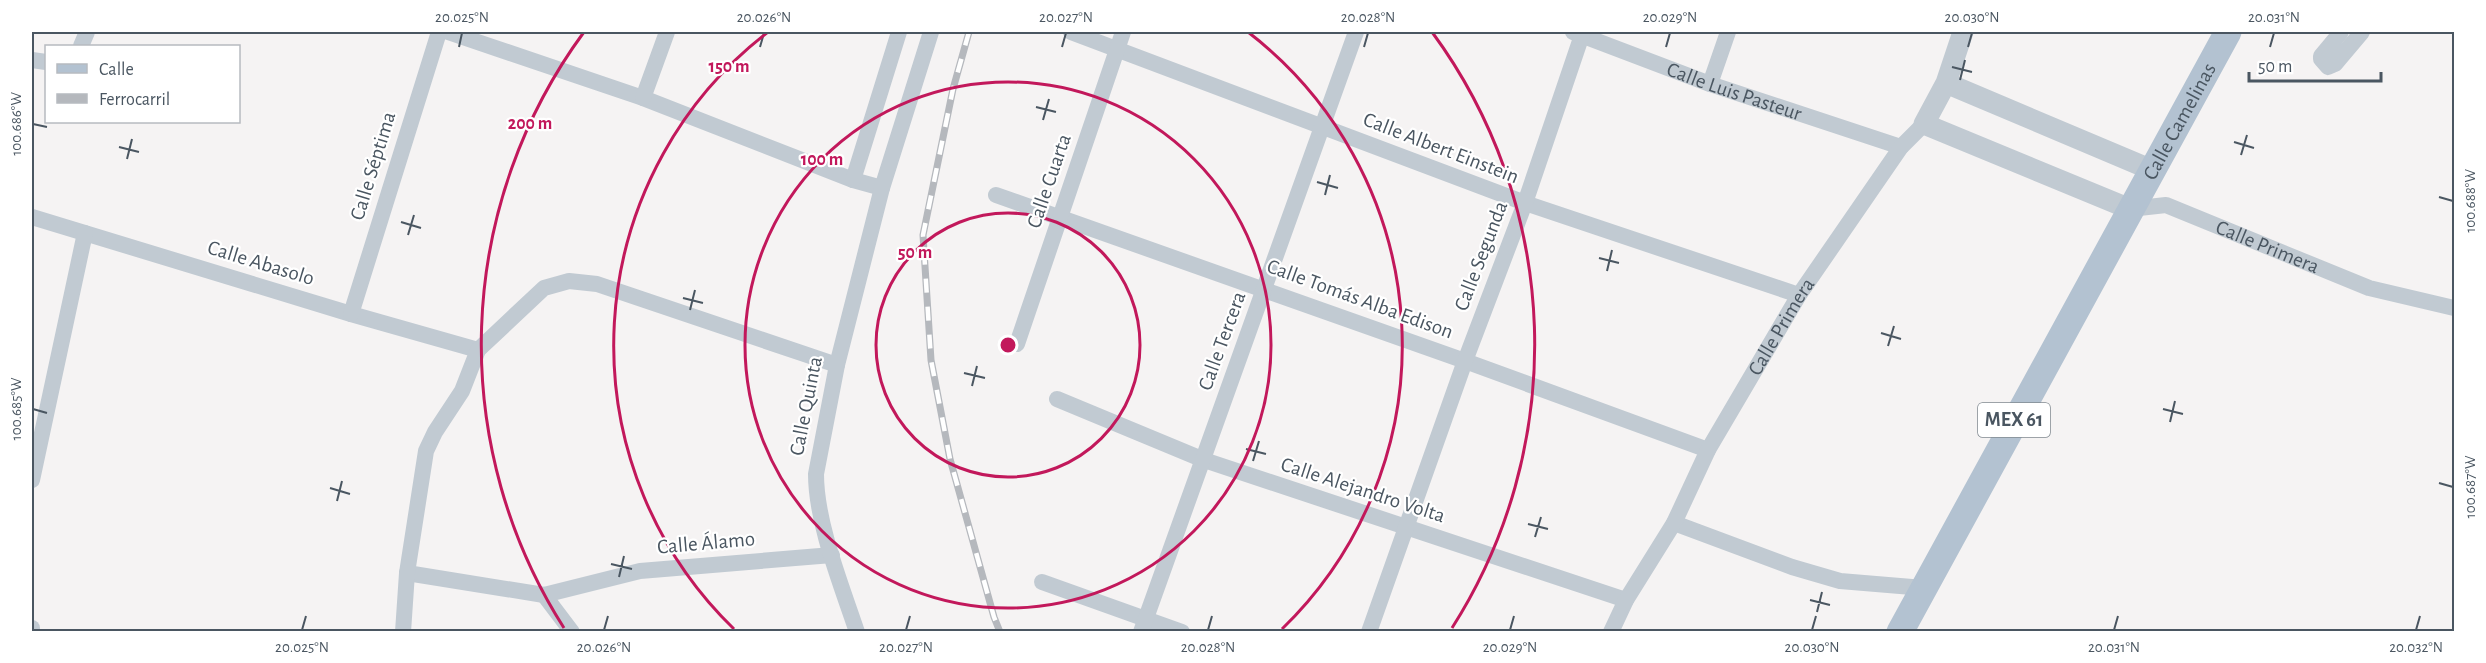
<svg xmlns="http://www.w3.org/2000/svg" width="2486" height="663" font-family="'Alegreya Sans',sans-serif">
<rect width="100%" height="100%" fill="#f5f3f3"/>
<g fill="none" stroke-linecap="round" stroke-linejoin="round">
<g stroke="#c1cad2" stroke-width="16">
<path d="M448 32 643 98 853 180 882 188"/>
<path d="M1071 32 1525 203 1799 295"/>
<path id="s1" d="M1573 32 1710 84 1901 147"/>
<path d="M2341 32 2321 56V59L2328 67 2335 64 2362 32"/>
<path d="M81 46 87 32"/>
<path d="M32 60 46 62"/>
<path d="M1710 84 1728 32"/>
<path d="M643 98 667 32"/>
<path d="M853 180 899 32"/>
<path d="M996 195 1465 361 1708 450"/>
<path id="s2" d="M2130 209 2166 205 2369 288 2454 308"/>
<path d="M32 217 351 314 478 350"/>
<path d="M351 314 439 32"/>
<path d="M1017 344 1123 32"/>
<path d="M1057 399 1204 460 1626 600"/>
<path d="M32 480 85 233"/>
<path d="M1674 523 1792 567 1840 581 1924 588"/>
<path d="M407 573 544 595 640 571 832 555"/>
<path d="M1042 582 1182 632"/>
<path d="M544 595 572 632"/>
<path d="M32 628V632"/>
<path d="M403 632 407 573 426 451 435 432 462 391 478 350 544 288 569 281 597 284 837 365"/>
<path d="M857 632C841 584 816 523 816 474L837 365 882 188 931 32"/>
<path d="M1141 632 1356 32"/>
<path d="M1369 632 1465 361 1525 203 1583 32"/>
<path id="s3" d="M1611 632 1626 600 1674 523 1708 450 1799 295 1901 147 1924 124"/>
</g>
<path stroke="#c1cad2" stroke-width="21" d="M1963 32 1946 83 1924 124 2130 209
M1946 83 2152 170"/>
<path stroke="#b3c2d1" stroke-width="27" id="s4" d="M1900 632 2228 32"/>
<defs>
<path id="rail" d="M969 32 953 89 923 235 931 360 950 459 994 617 1000 632"/>
</defs>
<use href="#rail" stroke="#b5b8bd" stroke-width="7"/>
<use href="#rail" stroke="#fff" stroke-width="4.5" stroke-dasharray="14" stroke-linecap="butt"/>
</g>
<path fill="none" stroke="#4a5661" stroke-width="2" d="M459 47 462 33M760 47 764 33M1062 47 1066 33M1364 47 1368 33M1666 47 1670 33M1968 47 1972 33M2270 47 2274 33M1952 67 1972 72M1960 80 1965 60M1036 107 1056 112M1043 120 1049 99M33 124 47 127M2234 142 2254 148M119 147 139 152M2241 155 2247 135M127 159 132 139M1317 182 1338 188M1325 195 1330 175M2439 197 2453 201M401 222 421 228M408 235 414 215M1599 258 1619 263M1607 271 1612 250M683 298 703 303M690 310 695 290M1881 333 1901 339M1888 346 1894 326M964 373 985 378M972 386 977 366M33 409 47 413M2163 409 2183 414M2170 422 2175 401M1246 449 1266 454M1253 461 1259 441M2439 483 2453 487M330 488 350 494M337 501 342 481M1528 524 1548 529M1535 537 1541 517M611 564 632 569M619 577 624 556M1810 600 1830 605M1817 612 1822 592M302 630 306 616M604 630 608 616M906 630 910 616M1208 630 1212 616M1510 630 1514 616M1812 630 1816 616M2114 630 2118 616M2416 630 2420 616"/>
<g fill="none" stroke="#c2185b" stroke-width="3">
<circle cx="1008" cy="345" r="132"/>
<circle cx="1008" cy="345" r="263"/>
<path d="M734 629A395 395 0 0 1 768 32M1248 32A395 395 0 0 1 1282 629"/>
<path d="M564 628A527 527 0 0 1 584 32M1432 32A527 527 0 0 1 1452 628"/>
</g>
<g text-anchor="middle" dominant-baseline="central" stroke-width="4.5" stroke-linejoin="round" paint-order="stroke">
<rect fill="#fff" stroke="#808990" stroke-width="1.5" x="1978" y="403" width="72" height="34" rx="4.5"/>
<g font-size="20" font-weight="bold" fill="#4a5661">
<text x="2014" y="420">MEX 61</text>
</g>
<g font-size="21" fill="#4a5661" stroke="#fff">
<text stroke="none"><textPath href="#s1" startOffset="172">Calle Luis Pasteur</textPath></text>
<text stroke="none"><textPath href="#s4" startOffset="582">Calle Camelinas</textPath></text>
<text transform="translate(1441 148) rotate(21)">Calle Albert Einstein</text>
<text transform="translate(373 166) rotate(-73)">Calle Séptima</text>
<text transform="translate(1049 181) rotate(-71)">Calle Cuarta</text>
<text stroke="none"><textPath href="#s2" startOffset="146">Calle Primera</textPath></text>
<text transform="translate(1481 256) rotate(-69)">Calle Segunda</text>
<text transform="translate(261 263) rotate(17)">Calle Abasolo</text>
<text transform="translate(1360 299) rotate(20)">Calle Tomás Alba Edison</text>
<text stroke="none"><textPath href="#s3" startOffset="350">Calle Primera</textPath></text>
<text transform="translate(1222 341) rotate(-70)">Calle Tercera</text>
<text transform="translate(806 406) rotate(-79)">Calle Quinta</text>
<text transform="translate(1363 490) rotate(18)">Calle Alejandro Volta</text>
<text transform="translate(706 543) rotate(-5)">Calle Álamo</text>
</g>
</g>
<circle cx="1008" cy="345" r="9" fill="#c2185b" stroke="#fff" stroke-width="3"/>
<g font-size="18" text-anchor="middle" font-weight="bold" fill="#c2185b" stroke="#fff" stroke-width="4.5" stroke-linejoin="round" paint-order="stroke">
<text x="729" y="72">150 m</text>
<text x="530" y="129">200 m</text>
<text x="822" y="165">100 m</text>
<text x="915" y="258">50 m</text>
</g>
<rect width="2486" height="663" fill="none" stroke="#ffffff" stroke-width="66"/>
<rect x="45" y="45" width="195" height="78" fill="#ffffff" stroke="#b7bbc0" stroke-width="1.5"/>
<rect x="57" y="64" width="30" height="9" fill="#b3c2d1" stroke="#b7bbc0" stroke-width="1.5"/>
<text x="99" y="75" font-size="18" fill="#4a5661">Calle</text>
<rect x="57" y="94" width="30" height="9" fill="#b5b8bd" stroke="#b7bbc0" stroke-width="1.5"/>
<text x="99" y="105" font-size="18" fill="#4a5661">Ferrocarril</text>
<path d="M2249 72v9h132v-9" fill="none" stroke="#4a5661" stroke-width="3"/>
<text x="2258" y="72" font-size="18" fill="#4a5661" stroke="#ffffff" stroke-width="4.5" paint-order="stroke">50 m</text>
<rect x="33" y="33" width="2420" height="597" fill="none" stroke="#4a5661" stroke-width="2"/>
<g font-size="15" text-anchor="middle" fill="#4a5661">
<text x="462" y="22">20.025°N</text>
<text x="764" y="22">20.026°N</text>
<text x="1066" y="22">20.027°N</text>
<text x="1368" y="22">20.028°N</text>
<text x="1670" y="22">20.029°N</text>
<text x="1972" y="22">20.030°N</text>
<text x="2274" y="22">20.031°N</text>
<text transform="translate(16 124) rotate(-90)" y="5">100.686°W</text>
<text transform="translate(2470 201) rotate(-90)" y="5">100.688°W</text>
<text transform="translate(16 409) rotate(-90)" y="5">100.685°W</text>
<text transform="translate(2470 487) rotate(-90)" y="5">100.687°W</text>
<text x="302" y="652">20.025°N</text>
<text x="604" y="652">20.026°N</text>
<text x="906" y="652">20.027°N</text>
<text x="1208" y="652">20.028°N</text>
<text x="1510" y="652">20.029°N</text>
<text x="1812" y="652">20.030°N</text>
<text x="2114" y="652">20.031°N</text>
<text x="2416" y="652">20.032°N</text>
</g>
</svg>
